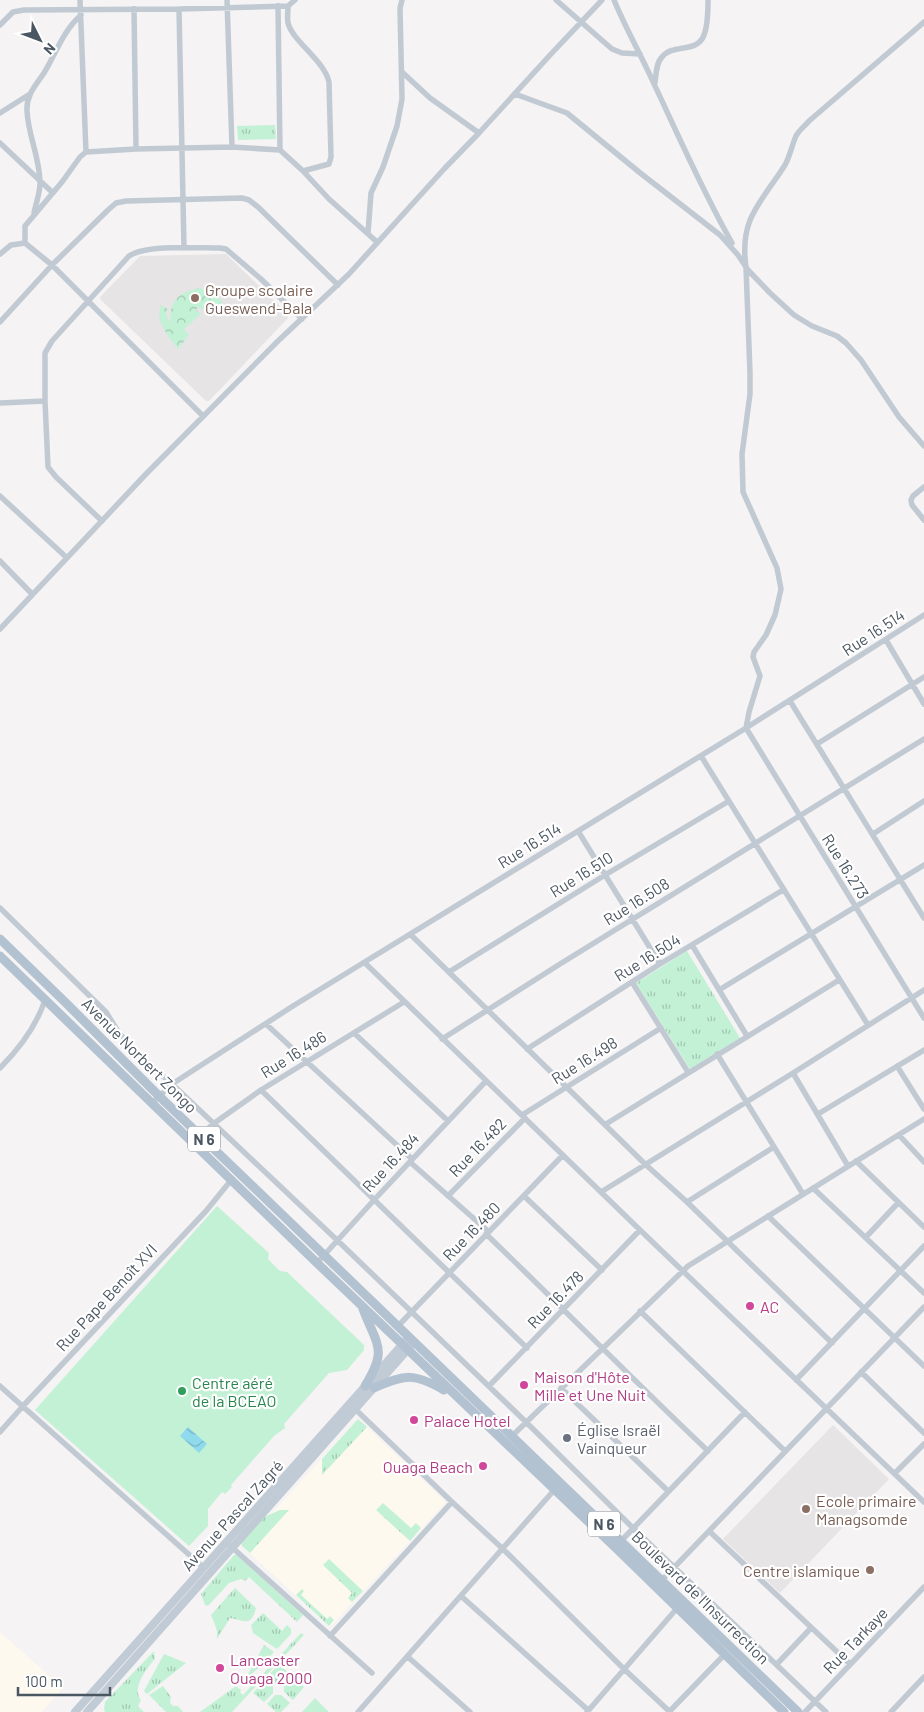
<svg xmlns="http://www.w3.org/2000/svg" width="924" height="1712" font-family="Barlow,sans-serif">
<defs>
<pattern id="grass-tufts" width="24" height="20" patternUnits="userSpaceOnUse" patternTransform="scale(1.25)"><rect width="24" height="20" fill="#c3f1d5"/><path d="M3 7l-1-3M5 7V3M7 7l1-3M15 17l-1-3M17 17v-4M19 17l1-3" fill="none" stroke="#a0c6b0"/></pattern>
<pattern id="forest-crowns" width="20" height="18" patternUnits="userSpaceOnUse" patternTransform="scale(1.25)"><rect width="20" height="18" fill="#c3f1d5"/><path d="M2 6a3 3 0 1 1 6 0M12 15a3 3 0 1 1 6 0" fill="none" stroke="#a0c6b0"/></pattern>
<pattern id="water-waves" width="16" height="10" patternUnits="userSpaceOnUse" patternTransform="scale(1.25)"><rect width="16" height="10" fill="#90daee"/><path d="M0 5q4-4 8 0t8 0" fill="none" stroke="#78b4c4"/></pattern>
</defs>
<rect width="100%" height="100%" fill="#f5f3f3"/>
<path fill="#fdf9ef" d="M358 1419 446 1502 330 1627 242 1546 237 1529 273 1512Z
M0 1632 63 1688 42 1712H0Z"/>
<path fill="#e6e4e5" d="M226 254 288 314V318L209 401H206L101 300 100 297 140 256Z
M833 1425 889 1479 780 1593 723 1539Z"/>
<path fill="url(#grass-tufts)" d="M275 125 276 139 238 140 237 126Z
M687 951 740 1038 690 1069 636 983Z
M358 1419 367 1427 322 1475V1459Z
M383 1503 411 1528 416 1523 421 1528 410 1541 376 1510Z
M280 1510H289L250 1553 242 1546 237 1529Z
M234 1555H237L303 1615 297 1622 249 1577 245 1581 241 1579 229 1583 208 1606 205 1605 201 1594Z
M329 1559 363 1591 352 1602 348 1598 352 1593 323 1565Z
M235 1588 256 1608C251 1628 244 1620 230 1618L217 1639V1630L211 1615Z
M302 1589 304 1591 301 1595 327 1619 330 1616 334 1620 329 1626 296 1595Z
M263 1613 282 1631 287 1625 291 1629V1634L277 1649 253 1633 251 1625Z
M301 1633 304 1635 232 1712H200L236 1686 241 1690 240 1692 243 1695Z
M264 1645 274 1652 249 1677 247 1676Z
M154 1651 155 1659C147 1668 131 1688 141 1700L138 1706 144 1712H105L104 1710 105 1702Z
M164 1654 186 1663 147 1694 144 1691Z
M279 1664 290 1674 282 1683 274 1684 267 1677Z
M293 1677 304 1687 293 1700 284 1692V1686Z
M266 1679 273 1686V1693L264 1702 253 1693Z
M163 1686 171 1697 170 1703 173 1706H178L183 1712H166L149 1695Z
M275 1695H281L290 1703 281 1712H276L267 1704Z"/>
<path fill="url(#forest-crowns)" d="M200 288 209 291 223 302 215 309 206 311 198 307 196 310 201 314 184 329 189 335 178 349C169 337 154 320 161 305L168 309 166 315 171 324C168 301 179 292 200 288Z"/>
<path fill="#c3f1d5" d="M217 1206 269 1253 268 1259 280 1271 287 1272 364 1345V1350L347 1370 329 1373 284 1424 285 1428 274 1436 231 1485 232 1487 225 1494 222 1492 208 1509V1526L189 1546 35 1410Z
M315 1698 329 1712H302Z"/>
<path fill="url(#water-waves)" d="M188 1427 207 1444 199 1453 180 1436Z"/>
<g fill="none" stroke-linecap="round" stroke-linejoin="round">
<path stroke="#c1cad2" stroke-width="5.5" d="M80 0 86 152
M227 0 232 147
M295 0 288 6C288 11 287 18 288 23 293 42 324 60 329 82L331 157 329 164 303 171
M556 0 612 49 622 53 640 54
M614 0C626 29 642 57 655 86 680 139 703 192 732 243
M278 6 280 150
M134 9 136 149
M179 9 184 248
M924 22 809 121C805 126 799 130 796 136 792 145 790 156 785 165 761 203 739 218 746 267L750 373V394L742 454 743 492 777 568 781 589 775 615 766 635 754 652 753 657 760 676 749 712 746 728 924 1018
M0 25 13 12 24 10 179 9 288 6
M402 72 430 98 479 133
M655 83C656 75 656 63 662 57 673 43 697 54 704 35 708 25 708 11 708 0
M515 94 567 113 639 172 720 235 738 255 748 270 770 293 794 315 812 326 837 336 846 343 861 360 899 417 924 446
M0 113 30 94
M0 143 53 193
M34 213C36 203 40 193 40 183 40 158 28 135 27 111 26 95 36 85 44 73 56 53 63 31 81 15
M368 233 371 193 383 167 397 126 402 99 400 8 402 0
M25 243V226L62 182 80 157 86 152 136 149 232 147 280 150 303 171 329 199 377 242
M0 254 11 245 25 243 52 265 203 416
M0 322 52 265 108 210 116 203 126 201 242 198 249 200 258 207 338 285
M0 403 45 401
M924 487 913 496 911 500 912 505 924 520
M0 496 66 557
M102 521 56 477 48 467 45 401V353L52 341 129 256C146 244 198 248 220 248L226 249 261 279 302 319
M0 561 32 594
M0 629 146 474 278 341 349 274 445 168 479 133 551 54 602 0
M886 640 924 704
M790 701 924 918
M817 744 924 677
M701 756 868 1025
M578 831 660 964
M873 834 924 801
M0 908 106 1012 119 1033 142 1058 172 1084 338 1241 526 1422 633 1528 826 1712
M411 935 645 1164 687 1202 832 1343
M692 945 747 1036
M365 963 640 1230 924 1502
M449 972 605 875 729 801
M632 982 688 1072
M719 990 924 865
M266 1024 412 1159
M354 1033 447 1120
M442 1039 560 964 924 739
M527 1049 660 964 783 890
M717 1054 803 1194
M897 1066 924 1109
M0 1068C20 1048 36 1027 45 1000
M793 1073 848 1166
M261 1090 527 1348
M152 1103 172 1084 293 1006 746 728 924 615
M818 1114 924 1050
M522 1115 661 1028
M606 1124 839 980
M899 1135 924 1162
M200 1136 213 1124 261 1090 404 1002
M856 1161 924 1227
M410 1162 489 1232
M813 1188 924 1293
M601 1192 793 1073 924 990
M448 1196 525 1118
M524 1196 602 1270
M687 1202 774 1147
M768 1216 924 1366
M486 1234C561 1306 633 1380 708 1451
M866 1237 898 1203
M317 1263 374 1200 486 1081
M640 1311 785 1451
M398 1326 563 1155
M861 1372 924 1433
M796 1380 924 1246
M0 1386 204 1568
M489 1386 640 1230
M561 1388 668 1491
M354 1408 452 1502 503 1549 625 1670 669 1711
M0 1432 23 1406 206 1211 232 1179
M512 1436 688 1266 924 1119
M895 1473 924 1444
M709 1531 850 1664
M621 1541 745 1412
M226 1542 372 1673
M662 1580 924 1307
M461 1596 588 1710
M330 1636 452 1502
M408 1657 470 1712
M777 1664 811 1628
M358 1712 556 1488
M587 1712 679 1606
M669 1712 725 1654
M805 1712 924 1587
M891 1712 924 1677"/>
<path stroke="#c1cbd6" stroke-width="8" d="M75 1712 409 1337
M87 1712 410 1347"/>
<path stroke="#b3c2d1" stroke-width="9" d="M0 939 66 1003 159 1096 798 1712
M0 956 317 1263 618 1550 784 1712
M363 1309C377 1346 388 1349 365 1386
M374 1388C406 1374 414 1373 444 1390"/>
</g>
<g fill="#8d6e63" stroke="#fff" stroke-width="2">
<circle cx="195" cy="298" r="5"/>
<circle cx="806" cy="1509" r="5"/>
<circle cx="870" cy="1570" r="5"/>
</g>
<g fill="#d1479c" stroke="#fff" stroke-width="2">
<circle cx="750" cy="1306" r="5"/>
<circle cx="524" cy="1385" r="5"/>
<circle cx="414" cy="1420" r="5"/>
<circle cx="483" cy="1466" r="5"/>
<circle cx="220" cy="1668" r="5"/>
</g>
<circle fill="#2e9e5b" stroke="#fff" stroke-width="2" cx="182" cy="1391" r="5"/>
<circle fill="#6b7280" stroke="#fff" stroke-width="2" cx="567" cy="1438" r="5"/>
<g text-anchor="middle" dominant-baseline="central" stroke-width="4.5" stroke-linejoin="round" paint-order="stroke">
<g fill="#fff" stroke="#808990" stroke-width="1">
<rect x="188" y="1126.5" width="32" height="25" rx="4"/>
<rect x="588" y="1511.5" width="32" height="25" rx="4"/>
</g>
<g font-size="15" font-weight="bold" fill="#4a5661">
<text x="204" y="1139">N 6</text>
<text x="604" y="1524">N 6</text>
</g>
<g font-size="16" fill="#785e54" stroke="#fff" text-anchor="start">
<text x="205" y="289">Groupe scolaire<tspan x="205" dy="18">Gueswend-Bala</tspan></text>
<text x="816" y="1500">Ecole primaire<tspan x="816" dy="18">Managsomde</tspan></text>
<text x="860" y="1570" text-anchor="end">Centre islamique</text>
</g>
<g font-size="16" fill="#4a5661" stroke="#fff">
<text transform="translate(873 632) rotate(-33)">Rue 16.514</text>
<text transform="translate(529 845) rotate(-32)">Rue 16.514</text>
<text transform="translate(846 866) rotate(58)">Rue 16.273</text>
<text transform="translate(581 874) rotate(-32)">Rue 16.510</text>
<text transform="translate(636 901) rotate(-32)">Rue 16.508</text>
<text transform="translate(647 957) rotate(-32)">Rue 16.504</text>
<text transform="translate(293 1054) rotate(-32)">Rue 16.486</text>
<text transform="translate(140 1055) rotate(45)">Avenue Norbert Zongo</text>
<text transform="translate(584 1060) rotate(-32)">Rue 16.498</text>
<text transform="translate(477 1147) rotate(-46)">Rue 16.482</text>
<text transform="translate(390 1162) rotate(-47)">Rue 16.484</text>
<text transform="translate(471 1231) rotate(-46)">Rue 16.480</text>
<text transform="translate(106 1297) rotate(-47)">Rue Pape Benoît XVI</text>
<text transform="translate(555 1299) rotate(-46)">Rue 16.478</text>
<text transform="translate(232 1515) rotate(-48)">Avenue Pascal Zagré</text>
<text transform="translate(701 1597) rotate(44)">Boulevard de l'Insurrection</text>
<text transform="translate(855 1640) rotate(-46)">Rue Tarkaye</text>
</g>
<g font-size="16" fill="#b23c85" stroke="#fff" text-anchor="start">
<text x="760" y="1306">AC</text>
<text x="534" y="1376">Maison d'Hôte<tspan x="534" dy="18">Mille et Une Nuit</tspan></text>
<text x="424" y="1420">Palace Hotel</text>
<text x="473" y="1466" text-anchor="end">Ouaga Beach</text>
<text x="230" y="1659">Lancaster<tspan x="230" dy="18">Ouaga 2000</tspan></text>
</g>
<g font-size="16" fill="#27864d" stroke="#fff" text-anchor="start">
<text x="192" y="1382">Centre aéré<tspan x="192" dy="18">de la BCEAO</tspan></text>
</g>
<g font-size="16" fill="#5b616d" stroke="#fff" text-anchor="start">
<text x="577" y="1429">Église Israël<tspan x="577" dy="18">Vainqueur</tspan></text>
</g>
</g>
<g transform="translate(40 40) rotate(132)" stroke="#ffffff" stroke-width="4" paint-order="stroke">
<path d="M0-4L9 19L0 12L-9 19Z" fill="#4a5661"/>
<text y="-8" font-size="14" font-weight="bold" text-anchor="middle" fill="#4a5661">N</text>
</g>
<path d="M18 1687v8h92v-8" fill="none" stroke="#4a5661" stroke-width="2.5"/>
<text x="25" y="1687" font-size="15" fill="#4a5661" stroke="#ffffff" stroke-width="4" paint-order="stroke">100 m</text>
</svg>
